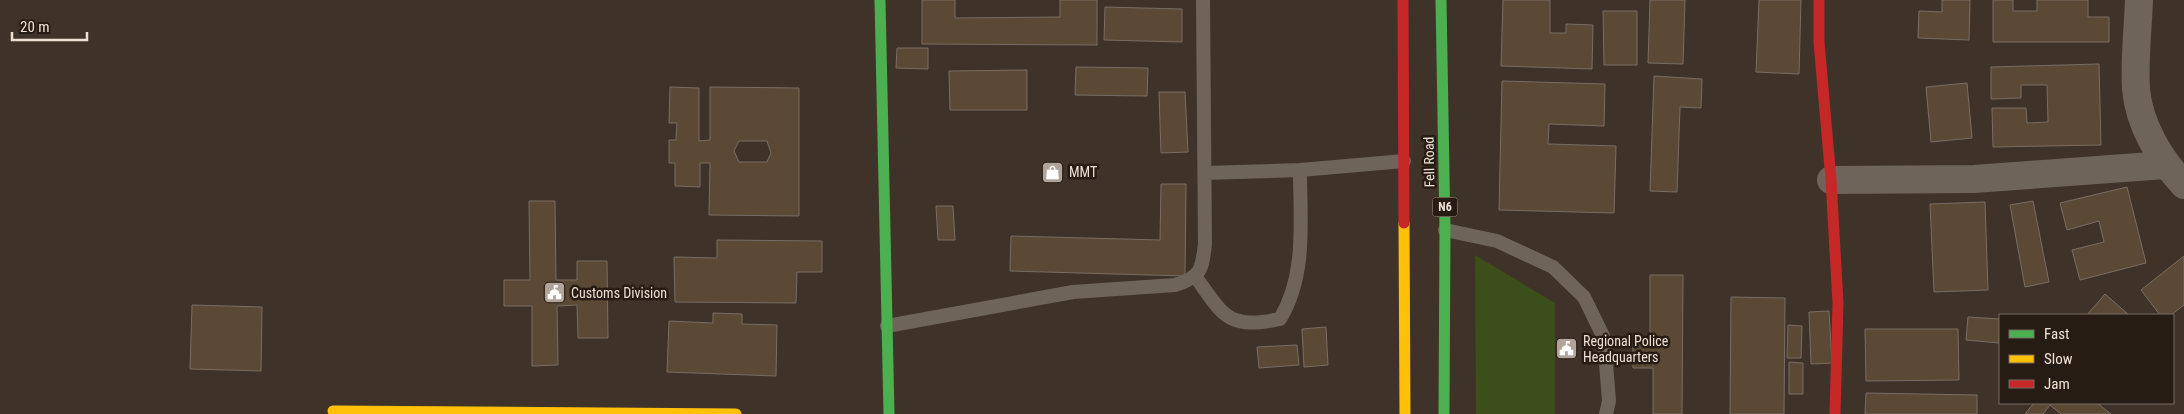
<svg xmlns="http://www.w3.org/2000/svg" width="2184" height="414" font-family="'Roboto Condensed',sans-serif">
<rect width="100%" height="100%" fill="#3f3329"/>
<path fill="#3c4e19" d="M1475 255 1555 303V414H1476Z"/>
<path fill="#5b4935" stroke="#786d65" fill-rule="evenodd" d="M922 0H955V18L1060 17V0H1097V45L922 44Z
M1503 0H1550V33H1566V24L1593 25 1592 69 1501 66Z
M1650 0H1685L1683 64 1648 63Z
M1759 0H1801L1799 74 1756 72Z
M1942 0H1970L1969 40 1918 38 1919 11 1942 12Z
M1993 0H2013V11H2037V0H2088V17H2109V42H1993Z
M1105 7 1182 9V42L1104 40Z
M1603 11H1637V65H1604Z
M897 48H928V69L896 68Z
M2099 64 2101 145 1993 147 1992 108H2026L2027 123 2048 122 2047 85H2021V98L1991 99V67Z
M1076 67 1148 68 1147 96 1075 95Z
M1027 70V110H950L949 71Z
M1654 76 1702 79 1701 108 1680 107 1677 192 1650 191Z
M1502 81 1605 84 1604 126 1549 124 1548 144 1616 146 1614 213 1499 210Z
M1967 83 1972 138 1931 142 1926 87Z
M670 87 699 88V141L710 140V87L799 88V216L709 215 710 163H700V187L675 186V163H669V140H676L677 123H669ZM739 141H767L771 153 767 162H739L734 151Z
M1159 92H1185L1188 152 1161 153Z
M1161 184H1186L1185 276 1010 271 1011 236 1160 240Z
M2127 187 2146 263 2080 280 2072 250 2104 242 2099 221 2067 230 2060 203Z
M529 201H555L556 280H577V261H607L608 338H578L577 305 557 306 558 365 532 366V306H504V280H530Z
M2033 201 2049 282 2025 287 2010 205Z
M1985 202 1988 290 1934 292 1930 204Z
M936 206H953L955 240H938Z
M717 240 822 241V272H797L796 303 675 302 674 257 717 258Z
M2184 256V305L2171 315H2160L2141 290Z
M1650 275H1683L1682 414H1653V368H1633V343H1650Z
M2105 294 2129 315H2087Z
M1731 297 1785 298 1784 414H1730Z
M192 305 262 307 261 371 190 369Z
M1829 311 1832 363 1811 364 1809 312Z
M713 313 742 314V324L777 325 776 376 667 372 669 321 713 323Z
M1968 317 2000 319 1999 343 1966 340Z
M1788 325 1802 326 1801 358H1787Z
M1326 327 1328 365 1304 367 1302 329Z
M1865 329H1958L1959 380 1866 381Z
M1297 345 1299 365 1259 368 1257 347Z
M1789 362 1803 363V394H1789Z
M1866 393 1977 395V414H1865Z
M2034 403H2097L2111 414H2061L2050 405 2043 414H2025Z"/>
<g fill="none" stroke-linecap="round" stroke-linejoin="round">
<path stroke="#6f645a" stroke-width="14" d="M1205 173 1300 170 1404 161
M1445 230 1497 241 1553 267 1584 297 1604 338 1609 401 1606 414
M1195 276C1224 316 1227 330 1280 319 1307 274 1300 221 1300 170
M887 326 1073 292 1175 285C1201 277 1202 270 1205 244L1203 0"/>
<path stroke="#6f645a" stroke-width="28" d="M2139 0C2138 29 2134 60 2136 89 2139 125 2160 159 2184 185
M1831 180 1974 179 2165 165"/>
<path stroke="#4caf50" stroke-width="11" d="M880 0 889 414
M1441 0 1445 230 1444 414"/>
<path stroke="#ffc107" stroke-width="11" d="M1404 223 1405 414
M333 411 736 414"/>
<path stroke="#c62828" stroke-width="11" d="M1403 0 1404 223
M1819 0V42L1831 180 1838 303 1835 414"/>
</g>
<defs>
<symbol id="shop-square" viewBox="-11 -11 22 22"><rect x="-9" y="-9" width="18" height="18" rx="4" fill="#b1a398" stroke="#271c14"/><path d="M-5-2.5h2.3a2.7 3.5 0 0 1 5.4 0H5L5.5 6h-11ZM-1.5-2.5h3a1.5 2.3 0 0 0-3 0Z" fill="#fff"/></symbol>
<symbol id="civic-square" viewBox="-11 -11 22 22"><rect x="-9" y="-9" width="18" height="18" rx="4" fill="#b1a398" stroke="#271c14"/><path d="M-.6-6.5H3V-4.5H.6V-3L4-1V1h2V6H-6V1h2V-1L-.6-3ZM-1.2 2.5V6h2.4V2.5Z" fill="#fff"/></symbol>
</defs>
<g fill-rule="evenodd">
<use href="#shop-square" x="1040" y="160" width="25" height="25"/>
<use href="#civic-square" x="542" y="280" width="25" height="25"/>
<use href="#civic-square" x="1554" y="336" width="25" height="25"/>
</g>
<g text-anchor="middle" dominant-baseline="central" stroke-width="5" stroke-linejoin="round" paint-order="stroke">
<rect fill="#271c14" stroke="#b3a59a" stroke-width="1" x="1432.5" y="197.5" width="25" height="19" rx="4"/>
<g font-size="12" font-weight="bold" fill="#efe0d4">
<text x="1445" y="207">N6</text>
</g>
<g font-size="14" fill="#efe0d4" stroke="#271c14">
<text transform="translate(1429 162) rotate(-91)">Fell Road</text>
</g>
<g font-size="14" fill="#efe0d4" stroke="#271c14" text-anchor="start">
<text x="1069" y="172">MMT</text>
<text x="571" y="293">Customs Division</text>
<text x="1583" y="341">Regional Police<tspan x="1583" dy="16">Headquarters</tspan></text>
</g>
</g>
<rect x="1999" y="314" width="175" height="90" fill="#271c14" stroke="#776a61"/>
<rect x="2009" y="330" width="25" height="8" fill="#4caf50" stroke="#776a61"/>
<text x="2044" y="339" font-size="15" fill="#efe0d4">Fast</text>
<rect x="2009" y="355" width="25" height="8" fill="#ffc107" stroke="#776a61"/>
<text x="2044" y="364" font-size="15" fill="#efe0d4">Slow</text>
<rect x="2009" y="380" width="25" height="8" fill="#c62828" stroke="#776a61"/>
<text x="2044" y="389" font-size="15" fill="#efe0d4">Jam</text>
<path d="M12 32v8h75v-8" fill="none" stroke="#efe0d4" stroke-width="2.5"/>
<text x="20" y="32" font-size="15" fill="#efe0d4" stroke="#271c14" stroke-width="4" paint-order="stroke">20 m</text>
</svg>
